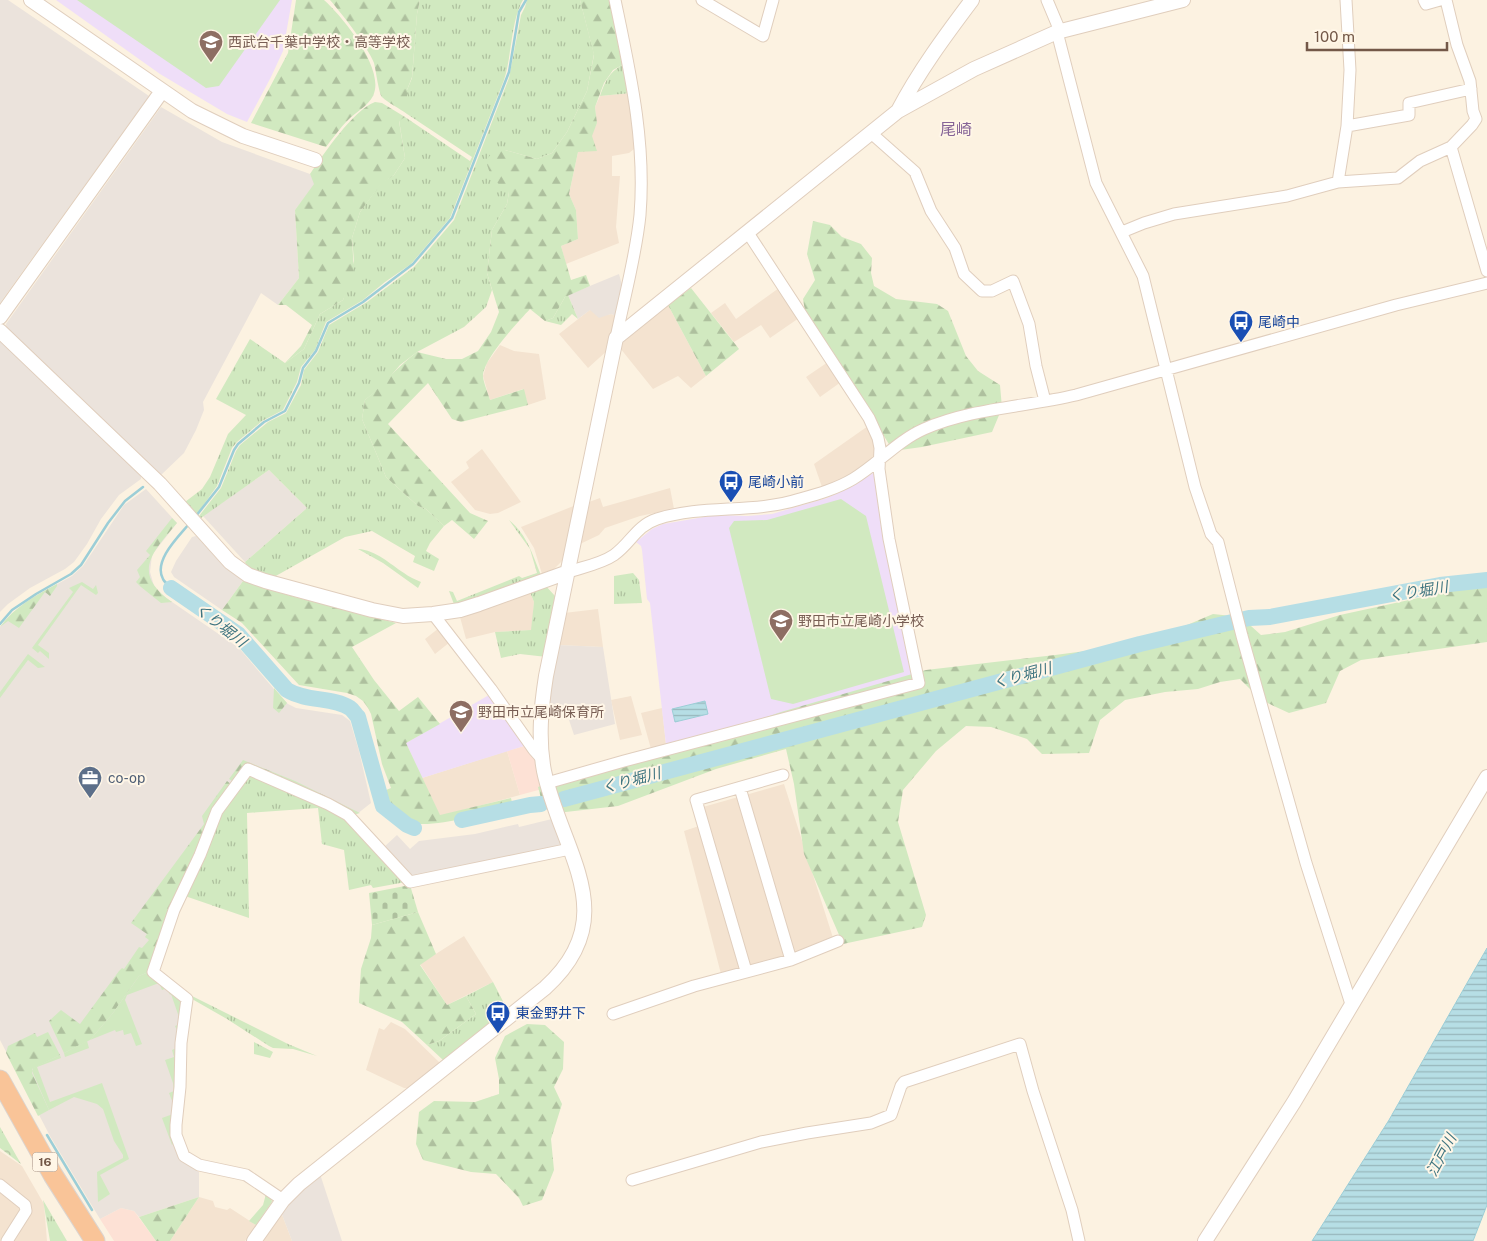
<svg xmlns="http://www.w3.org/2000/svg" width="1487" height="1241" font-family="'Public Sans','Noto Sans JP',sans-serif">
<defs>
<pattern id="grass-tufts" width="24" height="20" patternUnits="userSpaceOnUse" patternTransform="scale(1.25)"><rect width="24" height="20" fill="#d1e9c0"/><path d="M3 7l-1-3M5 7V3M7 7l1-3M15 17l-1-3M17 17v-4M19 17l1-3" fill="none" stroke="#aec09e"/></pattern>
<pattern id="forest-firs" width="22" height="20" patternUnits="userSpaceOnUse" patternTransform="scale(1.25)"><rect width="22" height="20" fill="#d1e9c0"/><path d="M5 1l3.5 6h-7zM16 11l3.5 6h-7z" fill="#aec09e"/></pattern>
<pattern id="cemetery-stones" width="16" height="16" patternUnits="userSpaceOnUse" patternTransform="scale(1.25)"><rect width="16" height="16" fill="#d1e9c0"/><path d="M2 7V4a2 2 0 0 1 4 0v3zM10 15v-3a2 2 0 0 1 4 0v3z" fill="#aec09e"/></pattern>
<pattern id="park-crowns" width="20" height="18" patternUnits="userSpaceOnUse" patternTransform="scale(1.25)"><rect width="20" height="18" fill="#d1e9c0"/><path d="M2 6a3 3 0 1 1 6 0M12 15a3 3 0 1 1 6 0" fill="none" stroke="#aec09e"/></pattern>
<pattern id="water-rules" width="6" height="5" patternUnits="userSpaceOnUse" patternTransform="scale(1.25)"><rect width="6" height="5" fill="#b6dee5"/><path d="M0 2.5h6" fill="none" stroke="#98b7bc"/></pattern>
</defs>
<rect width="100%" height="100%" fill="#fcf2e1"/>
<path fill="#f4e3d0" d="M631 93 638 146 629 153 612 156V176H620L616 227 619 243 566 264 561 246 578 239 576 210 569 194 578 152 591 136 597 123 595 107 600 96Z
M779 288 799 318 770 338 761 325 734 342 711 313 725 303 736 319Z
M668 305 706 376 691 388 678 376 653 389 620 348 621 344Z
M591 309 602 316 611 314 616 316 609 349 588 368 559 334Z
M500 345 514 351 539 354 546 399 528 405 523 389 490 400 483 376 487 363Z
M828 362 841 382 820 397 806 377Z
M868 426 876 451 873 458 846 478 822 487 814 464Z
M482 449 521 502 498 513 490 514 475 510 451 482 469 468 466 462Z
M670 488 674 509 640 516 605 528 599 535 580 544 589 502 600 498 603 507Z
M576 505 564 559 553 570 542 574 534 548 521 527Z
M530 592 534 602 532 630 495 632 466 639 460 617Z
M598 609 603 647 558 645 564 613Z
M439 628 450 642 435 654 425 639Z
M631 696 642 735 620 740 611 700Z
M662 708 666 745 651 749 641 713Z
M507 751 520 795 440 816 422 778Z
M784 784 835 944 721 974 684 831 708 823 703 807Z
M464 936 493 982 447 1005 420 964Z
M391 1022 405 1029 440 1063 409 1088H404L366 1070 379 1028 384 1030Z
M0 1151 22 1166 44 1204 47 1241H10L30 1206 0 1181Z
M0 1191 23 1210 2 1241H0Z
M199 1197 213 1201 215 1207 227 1210 230 1208 256 1225 245 1241H170Z
M281 1212 292 1241H260Z"/>
<path fill="#fde1d5" d="M524 746 534 757 542 789 520 795 507 751Z
M121 1208 134 1211 156 1241H114L100 1219Z"/>
<path fill="#ebe3dc" d="M0 0H8L149 96 0 303Z
M161 107 222 142 310 174 315 184 295 210 299 278 278 305 261 293 203 402 204 410 196 430 184 453 161 475 7 331 6 324Z
M619 274 622 285 616 316 611 314 599 318 590 310 578 319 568 295Z
M0 340 141 475V479L119 495 101 519 87 544 74 562 65 569 30 588 8 604 0 612Z
M269 470 307 508 245 562 203 516Z
M146 489 177 523 152 555 150 572 154 586 159 593 239 648 279 695 288 704 296 708 342 715 350 721 359 751 371 803 357 814 246 765 150 974 182 998 172 1123 189 1166 199 1172V1197L139 1217 134 1211 121 1208 100 1219 50 1136 0 1040V627L14 612 32 598 72 576 83 566 124 505Z
M196 536 222 564 243 581 222 610 174 577 171 572 176 561 192 537Z
M558 645 603 647 615 724 574 735 569 720V709H546Z
M552 819 562 847 415 880 383 848 397 835 410 849 419 841 475 834 518 824 519 827Z
M318 1176 321 1177 342 1241H292L281 1212 289 1201Z"/>
<path fill="#efdef8" d="M56 0H292L283 51 271 77 247 122 227 114 160 74Z
M873 473 875 474 914 677 666 745 650 603 647 599 642 550 641 546 636 542 652 529 663 524 716 515 747 516 772 514 827 498 853 486Z
M489 695 524 746 422 778 406 743Z"/>
<path fill="url(#grass-tufts)" d="M420 0H523C511 20 512 56 504 80L450 218 411 264 385 282 363 300 326 322 315 350 301 367 297 382 283 410 262 421 237 442 232 448 217 486 197 514 185 502 202 489 210 477 228 434 246 415 216 399 250 339 285 363 304 349 320 314 343 300 354 261 352 238 360 212 381 183 394 175 405 158 399 120 405 117 470 161 472 157 407 114V90L412 78 417 14Z
M527 0H580L594 54 587 91 567 132 552 153 537 159 505 150 509 192 507 204 492 230 487 273 492 290 486 307 464 327 417 352 400 365 383 385 365 400 362 419 386 477 418 506 426 509 444 526 430 543 426 551 439 559 434 571 413 562 415 556 372 531 345 537 274 577 249 569 245 562 307 508 269 470 201 518 199 516 221 488 236 451 240 445 268 422 286 413 301 385 304 370 318 352 329 325 367 302 414 267 454 220 509 78 521 15 525 7Z
M626 63 631 93 600 96C606 79 610 71 626 63Z
M568 295 578 319 572 314 561 325 545 321 553 318 565 297Z
M509 520C528 536 532 554 541 575L455 607 449 591 453 592 457 601 519 576 522 578 537 573 530 549Z
M358 549C376 550 390 564 404 573 409 577 415 579 421 582L418 588 383 563Z
M633 573 639 580 642 603 614 604V576Z
M545 585 555 596 554 602 557 605 547 657 520 654 501 658 495 632 531 630 534 602 530 592Z
M249 774 350 818 406 882 373 888 371 885 349 890 344 850 322 844 318 808 247 813 249 918 185 896 221 813Z
M493 982 506 1007V1010L443 1060 427 1045 439 1041 476 1014 466 996Z
M188 994 288 1044 317 1056 293 1049 273 1048 269 1046 227 1019 192 999Z
M254 1042 273 1052 270 1058 254 1054Z
M43 1200 67 1241H50Z"/>
<path fill="url(#forest-firs)" d="M296 0H324C343 17 386 70 373 96 368 106 356 112 348 120 340 128 333 138 326 147L251 123 288 53Z
M330 0H420L417 14 412 77 407 90V114C399 108 388 103 382 97 379 94 376 71 374 63 368 47 342 14 330 0Z
M580 0H612L626 63 613 70 604 83 595 107 597 123 592 136 597 151 578 152 569 194 576 210 578 239 561 246 571 280 586 275 590 286 565 297 553 318 545 321 530 309C518 322 482 360 483 377 484 384 488 393 490 400L524 389 528 405 461 422 452 419 428 383 388 424 470 513 488 521 474 539 452 520 444 526 426 509 418 506 386 477 362 419 365 400C383 385 397 367 417 352L446 359H462L478 351 491 332 499 312 487 273 492 230 507 204 509 192C496 183 489 176 486 160L493 152 505 150 537 159 552 153 567 132 587 91 594 55Z
M375 102 382 103 405 117 399 121 405 158 394 175 381 184 360 212 352 238 354 273 343 300 320 314 304 349 285 363 301 346 312 325 286 305H278L299 278 295 210 314 184 310 174C324 154 352 111 375 102Z
M813 221 830 225 842 237 861 244 872 258 871 273 874 286 896 299 937 304 948 311 966 356 978 371 1000 385 1002 408 992 432 922 447 893 451 884 436 869 429 805 311 803 299 815 280 807 254Z
M691 288 739 349 706 376 668 305Z
M172 518 177 523C152 553 131 573 172 602L161 603 141 587 136 582 140 577 137 570 150 555 146 551Z
M243 581 291 596 396 623 352 647 374 680 399 711 418 697 440 724 406 743 440 815 511 798 513 807C491 812 433 828 414 823 400 819 386 805 381 792L391 788 382 764 371 714 368 708 363 701 356 696 347 693 299 685 242 623 222 610Z
M1487 583V642L1361 660 1340 671 1326 703 1289 713 1261 700 1240 679 1220 682 1198 689 1165 692 1125 700 1100 720 1089 753 1042 754 1027 739 991 727 966 726 936 751 903 790 898 822 926 915 922 927 843 944 804 854 794 784 786 749 716 769 618 806 557 813 542 802 538 787 566 774 643 760 781 712 926 670 1055 655 1116 647 1180 628 1213 614 1241 617 1261 635 1285 632 1340 615Z
M57 584V586L50 596 45 592 19 628 8 621 0 627C13 608 36 595 57 584Z
M274 688 287 703 279 713 273 708Z
M243 760 295 781 360 813 353 815 246 765 234 782 229 779Z
M227 781 232 785 151 971 139 976 113 1013 90 1040 64 1053 49 1021 61 1010 80 1024 119 971 122 968 124 969 139 947 142 948 149 940 145 937 147 934 131 923 204 824 202 816Z
M418 912 436 954 420 965 447 1005 466 996 476 1014 439 1041 427 1045 402 1022 359 1003V1001L361 969 371 938 372 925Z
M527 1024 545 1025 564 1042 563 1069 554 1087 562 1104 551 1139 554 1170 542 1200 523 1206 519 1198 496 1174 471 1172 423 1160 416 1144 419 1112 434 1101 475 1102 499 1094V1079L495 1058 505 1036Z
M48 1032 60 1055 32 1069V1073L49 1110 38 1116 6 1053 8 1046 35 1033 37 1037Z
M266 1194 271 1197 272 1202 256 1225 249 1221 263 1205Z
M199 1197 170 1241H156L139 1217Z"/>
<path fill="url(#cemetery-stones)" d="M410 885 418 912 372 925 369 893Z"/>
<path fill="url(#park-crowns)" d="M0 1127 21 1164 0 1148Z"/>
<path fill="#d1e9c0" d="M77 0H280L219 86 206 88Z
M841 499 866 516 904 672 793 704 771 699 729 528 734 521 767 520Z
M82 582 93 589 96 585 98 593 96 595 81 585 38 645 49 653V659L40 651 38 653 32 648 73 592 69 588Z
M28 654 45 667 38 668 28 660 0 698V692Z
M151 971 150 974 182 998 184 1003 180 1037 175 1026 180 1024V1020L171 994 170 995 167 988 162 990 159 983 127 995 125 1000 142 1044 136 1046 131 1033 124 1035 123 1030 116 1032 115 1030 90 1040 113 1013 139 976Z
M87 1041 89 1048 65 1057 64 1053Z
M174 1049 177 1050 174 1106 169 1093 174 1091 173 1083 165 1060 174 1057 172 1050Z
M60 1055 61 1058 37 1067 50 1102 102 1083 129 1159 100 1175 110 1194 98 1202 97 1172 123 1158V1155L114 1141 103 1109 97 1104 74 1097 49 1110 32 1071 33 1068Z
M173 1114 174 1143 172 1145 162 1118Z"/>
<path fill="url(#water-rules)" stroke="#9cced7" d="M705 701 708 714 675 722 672 709Z
M1487 948V1205L1473 1241H1312L1389 1120Z"/>
<g fill="none" stroke-linecap="round" stroke-linejoin="round">
<path stroke="#9cced7" stroke-width="2.5" d="M196 516 219 487 234 450 238 444 264 422 285 411 299 383 303 368 316 351 328 323 363 302 413 264 452 218 509 72 519 12 526 0
M171 588C169 585 164 582 163 579 153 561 178 537 189 524
M0 624 12 610 36 594 71 574 81 565 108 523 125 501 143 487
M47 1135 92 1210"/>
<path stroke="#b6dee5" stroke-width="16" d="M171 588 238 634 287 690C307 702 333 697 350 708 353 710 355 714 358 717L383 806 407 825 414 828
M564 799 1140 644 1249 618 1270 617 1440 585 1487 580
M462 820 530 805 541 804"/>
<defs>
<path id="minor" d="M615 0C630 72 646 141 640 215 636 256 624 298 616 338
M702 0 763 36 773 0
M1047 0 1060 31
M1424 0 1426 4 1440 0
M1446 0 1457 45 1470 81 1473 111 1476 119
M1057 32 1096 183 1143 276 1195 487 1211 534 1218 542 1242 636 1306 863 1351 1004
M1347 126 1409 115V103L1471 89
M871 133 915 172 931 211 955 248 964 274 982 291H992L1013 281 1029 324 1036 366 1045 401
M1451 147 1487 271
M1338 182 1347 126 1350 70 1346 0
M1122 232 1144 223 1174 214 1287 196 1338 182 1398 178 1420 161 1451 147 1472 125 1476 119
M568 572C583 567 601 564 614 555 631 543 636 526 657 519 704 504 753 514 800 499 818 494 836 489 853 479 878 464 897 441 924 429 972 408 1026 407 1076 395L1396 305 1487 283
M433 614 491 689 534 750 542 759
M547 783 624 761 919 683 889 539 879 469 880 448 878 438 869 418 748 233
M740 788 791 960
M746 971 696 800 783 775
M613 1014 694 986 791 960 838 941
M632 1180 761 1142 807 1133 871 1123 891 1115 901 1086 904 1082 1020 1044 1033 1091 1072 1210 1079 1241
M0 1185 25 1205 26 1211 7 1241
M283 1200 246 1175 199 1165 184 1156 176 1135V1125L180 1087 181 1043 187 999 153 972 174 910 200 855 217 811 248 769 328 804 348 815 410 882 570 849"/>
<path id="tertiary" d="M31 0 192 111 243 136 315 160
M898 111 974 69 1057 32 1183 0
M0 317 162 91
M0 331 160 484 230 562 248 575 265 581 372 610 403 616 433 614 460 610 479 604 568 572
M254 1241 283 1200 299 1184 545 988C625 916 561 852 544 771 538 739 541 708 546 676L616 338 898 111C919 71 945 36 972 0
M1205 1241 1294 1102 1487 777"/>
<path id="trunk" d="M0 1080 53 1175 95 1241"/>
</defs>
<use href="#minor" stroke="#e0cebd" stroke-width="13"/>
<use href="#tertiary" stroke="#e0cebd" stroke-width="16"/>
<use href="#trunk" stroke="#dbd4cf" stroke-width="21"/>
<use href="#minor" stroke="#fff" stroke-width="11"/>
<use href="#tertiary" stroke="#fff" stroke-width="14"/>
<use href="#trunk" stroke="#f9c498" stroke-width="19"/>
</g>
<defs>
<symbol id="school-pin" viewBox="-11 -11 22 30"><path d="M0 17L-7.5 6A9.5 9.5 0 1 1 7.5 6Z" fill="#8d6e63" stroke="#fff6e7"/><path d="M0-5L7-2L0 1L-7-2ZM-4 1L0 2.5L4 1V4Q0 6-4 4Z" fill="#fff"/></symbol>
<symbol id="bus-pin" viewBox="-11 -11 22 30"><path d="M0 17L-7.5 6A9.5 9.5 0 1 1 7.5 6Z" fill="#1a4fb4" stroke="#fff6e7"/><path d="M-5-6H5V4H4V6H2V4H-2V6H-4V4H-5ZM-3.5-4V0h7V-4ZM-3.5 1.2v1.5H-2V1.2ZM2 1.2v1.5H3.5V1.2Z" fill="#fff"/></symbol>
<symbol id="office-pin" viewBox="-11 -11 22 30"><path d="M0 17L-7.5 6A9.5 9.5 0 1 1 7.5 6Z" fill="#5c6f8a" stroke="#fff6e7"/><path d="M-6-3h4V-5.5h4V-3h4V5H-6ZM-1-4.5V-3h2v-1.5ZM-6 0V1H6V0Z" fill="#fff"/></symbol>
</defs>
<g fill-rule="evenodd">
<use href="#school-pin" x="197" y="28" width="28" height="38"/>
<use href="#bus-pin" x="1227" y="308" width="28" height="38"/>
<use href="#bus-pin" x="717" y="468" width="28" height="38"/>
<use href="#school-pin" x="767" y="607" width="28" height="38"/>
<use href="#school-pin" x="447" y="698" width="28" height="38"/>
<use href="#office-pin" x="76" y="764" width="28" height="38"/>
<use href="#bus-pin" x="484" y="999" width="28" height="38"/>
</g>
<g text-anchor="middle" dominant-baseline="central" stroke-width="4" stroke-linejoin="round" paint-order="stroke">
<rect fill="#fff6e7" stroke="#9d8778" stroke-width="1" x="32.5" y="1152.5" width="25" height="19" rx="4"/>
<g font-size="12" font-weight="bold" fill="#735848">
<text x="45" y="1162">16</text>
</g>
<g font-size="14" fill="#785e54" stroke="#fff6e7" text-anchor="start">
<text x="228" y="42">西武台千葉中学校・高等学校</text>
<text x="798" y="621">野田市立尾崎小学校</text>
<text x="478" y="712">野田市立尾崎保育所</text>
</g>
<g font-size="14" fill="#164399" stroke="#fff6e7" text-anchor="start">
<text x="1258" y="322">尾崎中</text>
<text x="748" y="482">尾崎小前</text>
<text x="516" y="1013">東金野井下</text>
</g>
<g font-size="14" fill="#4e5e75" stroke="#fff6e7" text-anchor="start">
<text x="108" y="778">co-op</text>
</g>
<g font-size="15" font-style="italic" fill="#3f7580" stroke="#fff6e7">
<text transform="translate(1418 591) rotate(-9)">くり堀川</text>
<text transform="translate(221 625) rotate(38)">くり堀川</text>
<text transform="translate(1022 675) rotate(-15)">くり堀川</text>
<text transform="translate(631 780) rotate(-15)">くり堀川</text>
<text transform="translate(1441 1155) rotate(-62)">江戸川</text>
</g>
<g font-size="16" fill="#866497" stroke="#fff6e7">
<text x="956" y="129">尾崎</text>
</g>
</g>
<path d="M1307 42v8h140v-8" fill="none" stroke="#735848" stroke-width="2.5"/>
<text x="1314" y="42" font-size="15" fill="#735848" stroke="#fff6e7" stroke-width="4" paint-order="stroke">100 m</text>
</svg>
